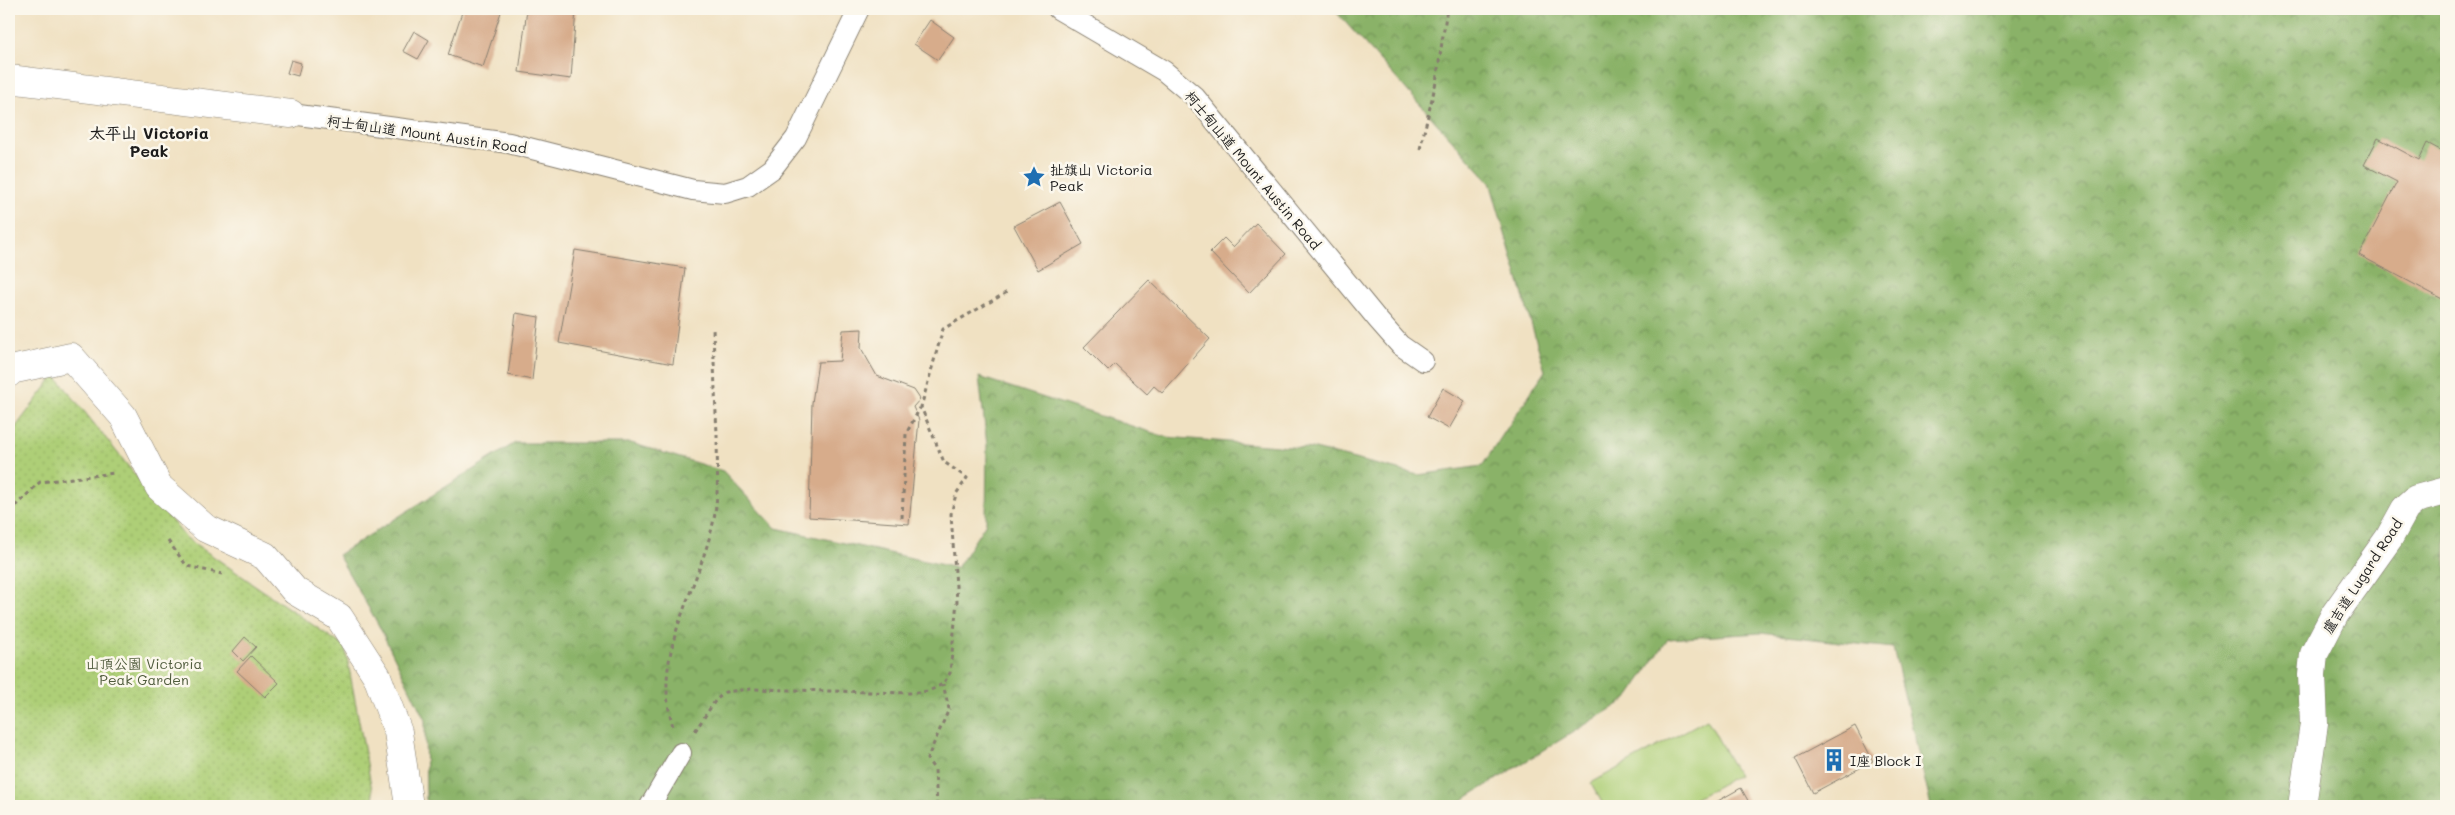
<svg xmlns="http://www.w3.org/2000/svg" width="2455" height="815" font-family="Mali,'LXGW WenKai TC',sans-serif">
<defs>
<pattern id="forest-crowns" width="20" height="18" patternUnits="userSpaceOnUse" patternTransform="scale(1.25)"><rect width="20" height="18" fill="#8ab268"/><path d="M2 6a3 3 0 1 1 6 0M12 15a3 3 0 1 1 6 0" fill="none" stroke="#709055"/></pattern>
<pattern id="park-dots" width="8" height="8" patternUnits="userSpaceOnUse" patternTransform="scale(1.25)"><rect width="8" height="8" fill="#aecf77"/><path d="M2 2h.1M6 6h.1" fill="none" stroke="#95b166" stroke-width="1.8" stroke-linecap="round"/></pattern>
</defs>
<rect width="100%" height="100%" fill="#fbf7ec"/>
<filter id="ink" filterUnits="userSpaceOnUse"><feTurbulence type="fractalNoise" baseFrequency=".02" numOctaves="2"/><feDisplacementMap in="SourceGraphic" scale="10" xChannelSelector="R" yChannelSelector="G"/><feConvolveMatrix kernelMatrix="1 2 1 2 8 2 1 2 1" color-interpolation-filters="sRGB"/></filter>
<filter id="wash" filterUnits="userSpaceOnUse"><feTurbulence type="fractalNoise" baseFrequency=".0096" numOctaves="4" result="noise"/><feDisplacementMap in="SourceGraphic" scale="20" xChannelSelector="R" yChannelSelector="G"/><feGaussianBlur stdDeviation="1.12" result="paint"/><feColorMatrix in="noise" values="0 0 0 0 0 0 0 0 0 0 0 0 0 0 0 0 0 1.4 0 .05"/><feComposite in="paint" operator="in"/></filter>
<g filter="url(#wash)">
<rect width="100%" height="100%" fill="#f0e1c2"/>
<path fill="#aecf77" stroke="#65764a" d="M1707 719 1738 775 1682 806H1604L1591 783Z"/>
<path fill="url(#forest-crowns)" stroke="#536742" d="M1328 9H2446V806H1931L1893 648 1760 633 1668 639 1627 699 1453 806H434L426 800 425 720 378 624 338 555 515 443H631L723 471 776 528 957 568 986 523 987 445 979 377 1166 437 1315 449 1418 475 1482 466 1545 371 1490 182 1337 13Z"/>
<path fill="url(#park-dots)" stroke="#65764a" d="M55 375 185 537 345 647 375 806H9V436Z"/>
<g id="blocks">
<path fill="#d7ac8b" d="M463 9H502L483 67 448 55Z
M527 9H576L571 79 519 72Z
M930 20 954 37 938 60 914 44Z
M414 31 429 40 418 59 403 51Z
M291 60 301 63 298 76 287 73Z
M2378 138 2419 160 2427 143 2446 153V301L2359 255 2397 182 2364 165Z
M1060 202 1083 244 1038 270 1014 226Z
M1256 223 1286 254 1249 293 1210 252 1224 238 1233 247Z
M575 250 685 268 673 364 559 343Z
M1149 280 1210 339 1162 393 1154 386 1147 394 1115 364 1108 371 1084 347Z
M516 313 539 317 532 380 508 375Z
M862 329 861 348 877 376 914 390 920 399 913 407 919 420 909 524 809 517 812 403 818 362 840 361 843 330Z
M1443 388 1465 401 1449 429 1427 417Z
M245 637 256 647 243 661 233 651Z
M251 656 279 683 265 697 237 671Z
M1855 726 1873 761 1813 793 1795 758Z
M1741 788 1751 806H1709Z"/>
</g>
</g>
<g filter="url(#ink)">
<use href="#blocks" fill-opacity="0" stroke="#867e6f" stroke-width="1"/>
<g fill="none" stroke-linecap="round" stroke-linejoin="round">
<defs>
<path id="lane" d="M1058 9 1164 71 1195 97 1378 320 1400 345 1423 361
M291 114 509 143 693 190 725 193 748 186 772 169 796 138 859 9
M650 806 681 753"/>
<path id="street" d="M9 79 291 114
M9 373 11 370 71 357 123 416 159 487 205 528 265 556 295 591 339 617 377 676 398 732 409 806
M2302 806 2314 724 2312 675 2314 654 2335 614 2389 538 2405 509 2416 499 2446 491"/>
</defs>
<use href="#lane" stroke="#867e6f" stroke-width="22"/>
<use href="#street" stroke="#867e6f" stroke-width="29"/>
<path stroke="#867e6f" stroke-width="3" stroke-dasharray="4 4" stroke-linecap="butt" d="M1420 149 1436 82 1447 9
M9 512 40 482 115 473
M902 518 906 434 920 408
M168 541 187 566 222 574
M673 726C649 650 703 586 715 513 719 487 717 460 717 433 715 398 714 362 713 327
M695 731 715 701 725 692 751 689 910 693 929 691 943 684 950 673 957 601 951 514 956 494 967 478 944 462 921 407 943 329 1009 291
M937 806 935 770 927 759 949 709 943 684"/>
<use href="#lane" stroke="#fff" stroke-width="20"/>
<use href="#street" stroke="#fff" stroke-width="28"/>
</g>
</g>
<defs>
<symbol id="sight-bare" viewBox="-9 -9 18 18"><path d="M0-6L1.8-2.2L6-1.7L2.9 1.2L3.7 5.4L0 3.3L-3.7 5.4L-2.9 1.2L-6-1.7L-1.8-2.2Z" fill="#1f6fb2" stroke="#fbf7ec" stroke-width="2.5" paint-order="stroke"/></symbol>
<symbol id="building-bare" viewBox="-9 -9 18 18"><path d="M-4-6H4V6H1V3H-1V6H-4ZM-2.5-4.3h1.7v1.8h-1.7ZM.8-4.3h1.7v1.8H.8ZM-2.5-1h1.7V.8h-1.7ZM.8-1h1.7V.8H.8Z" fill="#1f6fb2" stroke="#fbf7ec" stroke-width="2.5" paint-order="stroke"/></symbol>
</defs>
<g fill-rule="evenodd">
<use href="#sight-bare" x="1018" y="161" width="32" height="32"/>
<use href="#building-bare" x="1818" y="744" width="32" height="32"/>
</g>
<g text-anchor="middle" dominant-baseline="central" stroke-width="5" stroke-linejoin="round" paint-order="stroke">
<g font-size="14" fill="#1c1c1c" stroke="#fbf7ec">
<text transform="translate(427 134) rotate(8)">柯士甸山道 Mount Austin Road</text>
<text transform="translate(1253 170) rotate(50)">柯士甸山道 Mount Austin Road</text>
<text transform="translate(2362 576) rotate(-57)">盧吉道 Lugard Road</text>
</g>
<g font-size="14" fill="#1c1c1c" stroke="#fbf7ec" text-anchor="start">
<text x="1050" y="169">扯旗山 Victoria<tspan x="1050" dy="16">Peak</tspan></text>
<text x="1850" y="760">I座 Block I</text>
</g>
<g font-size="14" fill="#4f5b3c" stroke="#fbf7ec">
<text x="144" y="663">山頂公園 Victoria<tspan x="144" dy="16">Peak Garden</tspan></text>
</g>
<g font-size="16" font-weight="bold" fill="#1c1c1c" stroke="#fbf7ec">
<text x="149" y="132">太平山 Victoria<tspan x="149" dy="18">Peak</tspan></text>
</g>
</g>
<rect width="2455" height="815" fill="none" stroke="#fbf7ec" stroke-width="30"/>
</svg>
